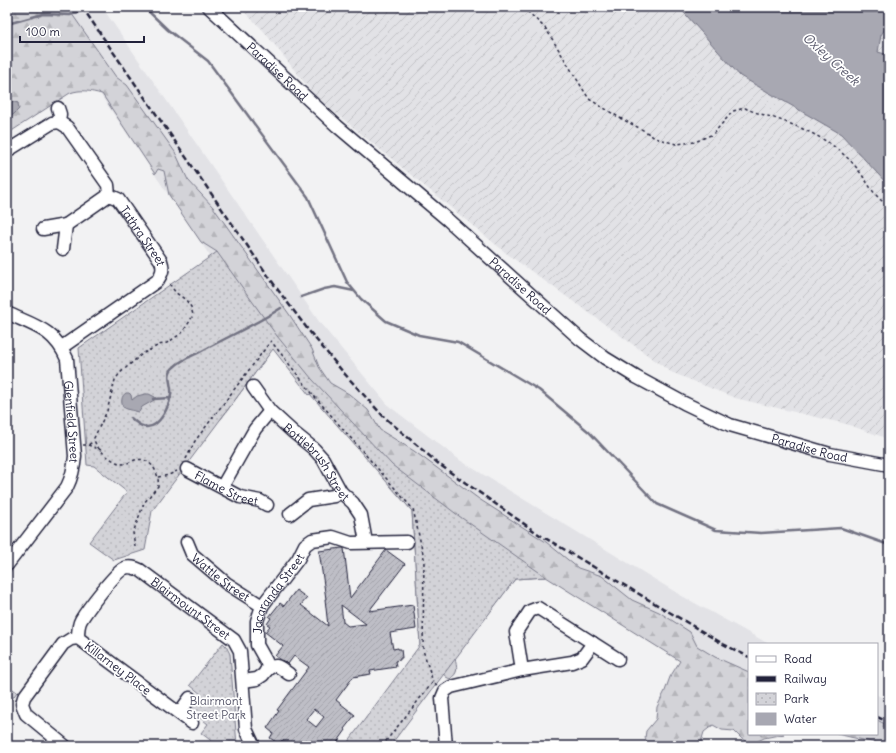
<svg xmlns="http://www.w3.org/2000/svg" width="896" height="753" font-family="Delius,sans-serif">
<defs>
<pattern id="industrial-furrows" width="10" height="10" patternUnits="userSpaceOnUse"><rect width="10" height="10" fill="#e2e2e6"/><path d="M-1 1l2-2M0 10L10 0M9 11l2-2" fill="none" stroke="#c2c2c6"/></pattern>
<pattern id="forest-firs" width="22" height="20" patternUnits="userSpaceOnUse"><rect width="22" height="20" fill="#d3d3d8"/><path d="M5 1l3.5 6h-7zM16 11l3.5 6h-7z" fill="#b5b5ba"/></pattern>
<pattern id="park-dots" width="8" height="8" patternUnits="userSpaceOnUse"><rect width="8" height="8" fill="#d3d3d8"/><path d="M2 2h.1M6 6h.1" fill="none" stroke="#b5b5ba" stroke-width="1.8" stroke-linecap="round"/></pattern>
<pattern id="building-hatch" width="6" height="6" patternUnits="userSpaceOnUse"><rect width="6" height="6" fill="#bebec6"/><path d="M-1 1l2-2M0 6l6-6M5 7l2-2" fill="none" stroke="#a3a3ab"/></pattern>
</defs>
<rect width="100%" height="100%" fill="#f2f2f3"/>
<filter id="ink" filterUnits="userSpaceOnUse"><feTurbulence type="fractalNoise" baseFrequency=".025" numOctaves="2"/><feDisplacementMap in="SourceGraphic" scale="8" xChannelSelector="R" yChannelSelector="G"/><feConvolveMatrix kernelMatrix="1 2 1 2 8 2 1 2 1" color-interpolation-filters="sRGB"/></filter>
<g filter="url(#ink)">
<path fill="#e2e2e6" d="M41 7H102L320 323 389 406 461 461 682 596 769 644H749V700L680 661 546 577 459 516 277 336 217 252 210 256Z
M877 695 889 701V746L837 734H877Z"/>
<path fill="url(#industrial-furrows)" d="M239 7H889V439L846 424 735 398 671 372 506 253 315 96 262 29Z"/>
<path fill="#d3d3d8" stroke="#7a7a8a" d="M7 685 17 692 12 699H7Z"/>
<path fill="url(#forest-firs)" stroke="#7a7a8a" d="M7 7H67L116 77 127 85 175 152 188 180 213 207 289 314 312 349 319 367 330 383 349 394 368 410 380 430 414 451 479 499 546 542 578 568 602 576 632 600 659 612 690 632 697 646 715 657 749 672V734H784L764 738 750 745 741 738 734 731 722 730 713 725 704 732 701 742 698 746H674L672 744 649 745 645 738 646 731 656 719 657 707 665 691 670 677 680 661 546 577 515 579 455 658C457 669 459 672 450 679L446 677 420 645 412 511 314 392 276 343H268L269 354 221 419 210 426 217 252 201 242 169 195 164 171 158 169 155 174 102 94C90 91 81 89 70 93L7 134V119L14 114 18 103 7 100Z
M877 720 889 726V746L837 734H877Z"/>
<path fill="url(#park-dots)" stroke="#7a7a8a" d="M217 252 277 336 312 379 392 465 459 516 546 577 515 579 390 746H345L420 645 412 511 310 394 309 395 273 349 152 511 145 550 114 560 89 542 127 492 94 466 87 465 79 348Z
M223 643 226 646 230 654 237 746H218L201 733 208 724 190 710 202 695 190 685Z"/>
<path fill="#a8a8b2" stroke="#727282" d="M679 7H889V23L881 35 878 52 885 54 889 49V186L841 134 740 76Z
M7 100 18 103 19 109 14 114 7 119Z
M126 393H129L131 395 132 400 137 396 145 394H149L155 397 156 399 142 407 139 412 127 409 123 407C121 402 121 396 126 393Z"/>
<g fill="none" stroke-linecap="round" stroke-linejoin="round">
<path stroke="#727282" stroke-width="2.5" d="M144 7 168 30 208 61 308 197 347 282 361 299 386 321 419 335 458 342 539 390 589 432 657 504 716 530 761 533 841 528 889 545
M7 20 11 23 43 14 70 15 92 7
M301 297 324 289 335 287 354 291
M153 399 171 398
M131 418C136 422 140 427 147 427 160 427 169 406 171 395 173 385 164 375 174 367 181 360 192 356 200 352 227 337 255 325 281 308"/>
</g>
<path fill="url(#building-hatch)" stroke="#22223b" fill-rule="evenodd" d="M342 548H344L350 598 386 550 405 564 369 611 413 605 416 629 390 633 393 649 398 648V649H401L402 658H400V660L395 661 396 667 370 671 371 674 353 677 336 700 355 715 344 729 346 730 336 744 334 743 331 746H290L282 740 279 744 270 738 273 733 267 728 279 711 277 710 309 667 294 656 288 664 275 656 283 646 265 632 270 626 267 624 271 618 269 617 280 603 284 606 296 590 307 598 301 605 328 626 325 599H326L319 551ZM341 605 366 624 348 626 343 622ZM314 709 324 717 316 727 306 719Z"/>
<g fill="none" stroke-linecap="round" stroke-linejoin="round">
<defs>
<g id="minor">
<path id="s1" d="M209 7 337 126 448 220 580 339 605 358 636 377 684 403 730 425 830 454 889 465"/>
<path d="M58 108 60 114 59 122"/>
<path id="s2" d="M59 122 67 127 108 185 109 195 118 199 161 261C164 269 162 274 157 281L62 347"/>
<path d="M7 151 52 123 59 122"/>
<path d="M66 225 109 195"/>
<path d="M43 229 66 225 63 249"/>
<path id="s3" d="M7 313C35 326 54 329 67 359L75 456C74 468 72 477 67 487L7 565"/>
<path id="s4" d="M253 387 270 411 293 432 314 449 323 459 341 492 353 503 361 515 366 542"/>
<path id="s5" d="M187 469 240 497 260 501 267 505"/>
<path d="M222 487 255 429 270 411"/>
<path d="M290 514 308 500 334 496 341 492"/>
<path id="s6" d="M187 542 192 554 226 583 262 606"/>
<path d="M522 670 516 632 530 611 538 608 618 659"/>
<path d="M266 671C276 661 280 668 289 674"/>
<path id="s7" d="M243 681 257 679 263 675 266 671 268 666 266 661 257 645V621L262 606 298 559 305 545 312 540 333 537 351 543 407 542"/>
<path d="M179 713 190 698"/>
<path id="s8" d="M192 723 78 638C78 632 78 625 81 620 87 610 116 571 125 568 129 566 136 568 140 570L234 640 240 651 246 729 254 746"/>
<path d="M65 746 26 714 22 704 24 697 63 644 71 639 78 638"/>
<path d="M446 746 442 698 445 691 451 687 522 670 572 662 582 658 593 643"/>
</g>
</defs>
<use href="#minor" stroke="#22223b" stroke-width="15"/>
<path stroke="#22223b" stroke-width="1.5" stroke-dasharray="3 3" stroke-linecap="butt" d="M523 7 546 29 589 99 620 118 645 131 655 138 676 144 695 142 713 134 733 111 745 108C755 113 766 115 777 119 800 127 824 137 842 153 848 158 855 165 859 171 870 185 873 196 889 206
M83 445H88L94 441
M88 445 101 450
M186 459 195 441 271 341 315 397 413 509 424 558 423 650 433 682
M158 477 169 475 177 471
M135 547 133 533 144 503 158 486C160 473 150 456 135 460 131 461 127 464 123 464 113 463 94 448 94 438L107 411 115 380 120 373 142 354 159 345 167 343 182 333 190 321 193 315 191 307 186 300 176 293 168 282
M7 696H13
M382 746 433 682 437 685"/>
<use href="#minor" stroke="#fff" stroke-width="12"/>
<path stroke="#22223b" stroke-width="2.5" stroke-dasharray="6 3" stroke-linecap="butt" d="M82 7 278 290 309 331 343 372 383 416 440 465 540 535 723 644 749 657
M877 717 889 722"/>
</g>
</g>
<g text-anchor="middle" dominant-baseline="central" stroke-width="3.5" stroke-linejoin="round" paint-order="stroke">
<g font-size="12" fill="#22223b" stroke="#fff">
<text stroke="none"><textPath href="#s1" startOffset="94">Paradise Road</textPath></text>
<text stroke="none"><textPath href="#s2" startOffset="145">Tathra Street</textPath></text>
<text stroke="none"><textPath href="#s1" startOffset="418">Paradise Road</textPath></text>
<text stroke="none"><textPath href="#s3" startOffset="141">Glenfield Street</textPath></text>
<text stroke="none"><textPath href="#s1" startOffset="754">Paradise Road</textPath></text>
<text stroke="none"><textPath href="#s4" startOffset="99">Bottlebrush Street</textPath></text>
<text stroke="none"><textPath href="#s5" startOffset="44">Flame Street</textPath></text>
<text stroke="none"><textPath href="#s6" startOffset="50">Wattle Street</textPath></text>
<text stroke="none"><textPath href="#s7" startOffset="113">Jacaranda Street</textPath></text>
<text stroke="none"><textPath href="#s8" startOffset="308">Blairmount Street</textPath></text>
<text transform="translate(118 668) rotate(37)">Killarney Place</text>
</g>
<g font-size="12" fill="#57576a" stroke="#fff">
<text x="216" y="700">Blairmont<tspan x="216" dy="14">Street Park</tspan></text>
</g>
<g font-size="13" font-style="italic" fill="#58586b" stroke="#fff">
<text transform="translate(831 59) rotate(42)">Oxley Creek</text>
</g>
</g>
<rect width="896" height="753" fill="none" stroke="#fff" stroke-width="24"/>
<rect x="12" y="12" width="872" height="729" fill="none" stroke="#22223b" stroke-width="1.5" filter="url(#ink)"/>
<rect x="748" y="643" width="130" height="92" fill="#ffffff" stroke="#a7a7b1"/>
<rect x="756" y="656" width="20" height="6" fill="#ffffff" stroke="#a7a7b1"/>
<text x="784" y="663" font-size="12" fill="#22223b">Road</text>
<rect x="756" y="676" width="20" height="6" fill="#22223b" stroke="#a7a7b1"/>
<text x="784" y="683" font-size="12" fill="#22223b">Railway</text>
<rect x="756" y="693" width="20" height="12" fill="url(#park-dots)" stroke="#a7a7b1"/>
<text x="784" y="703" font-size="12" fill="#22223b">Park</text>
<rect x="756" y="713" width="20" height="12" fill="#a8a8b2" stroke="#a7a7b1"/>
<text x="784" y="723" font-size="12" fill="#22223b">Water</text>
<path d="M20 36v6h124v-6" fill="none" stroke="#22223b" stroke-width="2"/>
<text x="26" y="36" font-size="12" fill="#22223b" stroke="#ffffff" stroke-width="3" paint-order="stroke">100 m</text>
</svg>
